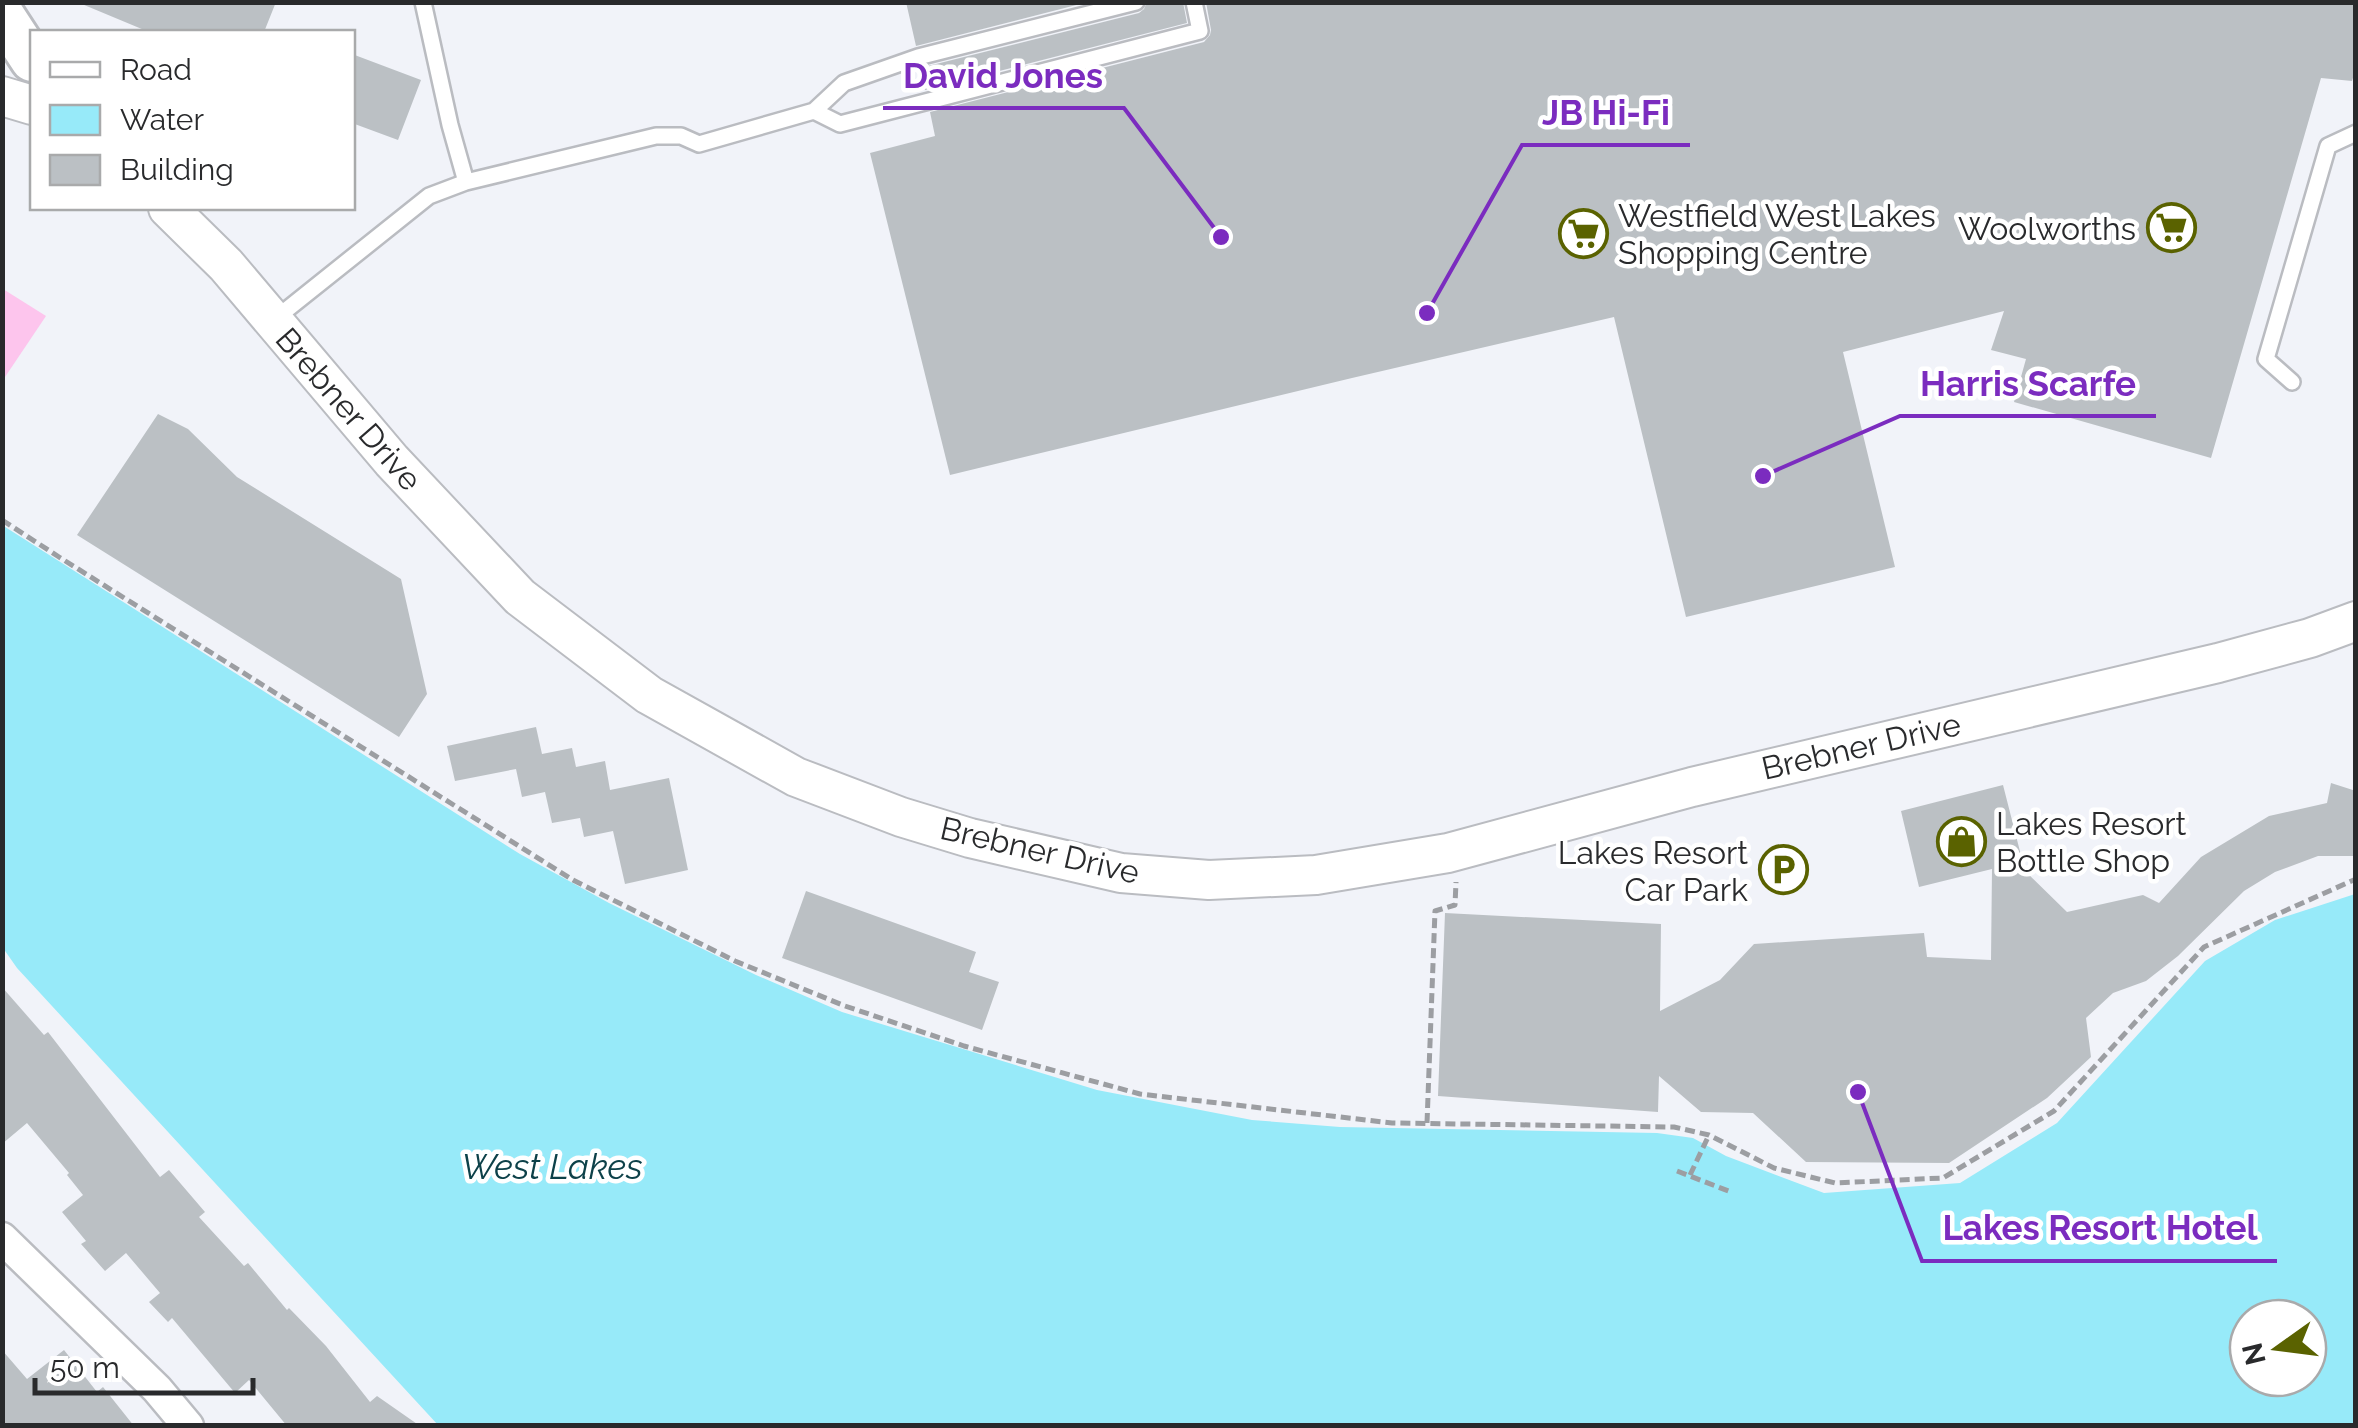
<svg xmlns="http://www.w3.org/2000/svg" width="2358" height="1428" font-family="Raleway,sans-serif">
<rect width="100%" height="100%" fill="#f1f3f9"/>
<path fill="#fdc5ed" d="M3 289 46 316 3 380Z"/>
<path fill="#97eaf9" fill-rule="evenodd" d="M2 525 520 854 609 903 756 975 842 1012 1097 1090 1252 1120 1340 1127 1657 1133 1693 1138 1726 1156 1824 1193 1960 1183 2057 1123 2205 961 2275 920 2355 894V1425H438L17 968 3 948ZM2248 1318H2308V1378H2248Z"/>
<path fill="#bbc0c4" d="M77 2H276L264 32H149Z
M906 2H1088L916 46Z
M1147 2H1183L1187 23 925 90 920 68 1139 13 1144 9Z
M1206 2H2356V68L2352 81 2321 78 2211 458 2014 402 2026 359 1991 350 2004 311 1843 352 1895 567 1686 617 1614 317 1352 378 950 475 870 153 935 136 930 112 1204 42 1210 35 1211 30Z
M352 54 421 80 398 140 352 123Z
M158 414 188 429 237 477 401 579 427 694 399 737 77 535Z
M536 727 542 754 572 748 576 767 605 761 610 790 669 778 688 870 625 884 613 831 584 837 580 818 552 823 545 792 522 797 516 769 455 781 447 746Z
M2331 783 2356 791V856H2318L2275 872 2244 891 2178 956 2146 981 2113 993 2086 1018 2091 1057 2047 1098 1949 1163 1806 1162 1753 1113 1701 1112 1659 1076 1658 1112 1438 1096 1445 913 1661 924 1660 1011 1720 980 1754 944 1924 933 1927 957 1991 960 1992 869 1919 887 1901 811 2003 785 2025 871 2067 912 2143 895 2159 903 2201 857 2269 816 2327 803Z
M806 891 976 952 969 972 999 982 982 1030 782 958Z
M2 987 44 1035 48 1032 160 1177 169 1170 205 1212 199 1217 244 1266 248 1263 287 1310 289 1308 326 1346 370 1402 377 1396 420 1426H287L249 1380 235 1393 172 1318 168 1322 149 1302 160 1293 126 1253 105 1271 81 1244 86 1241 62 1212 83 1195 67 1175 69 1173 27 1123 2 1144Z
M2 1350 27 1379 64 1350 97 1392 103 1387 134 1426H2Z"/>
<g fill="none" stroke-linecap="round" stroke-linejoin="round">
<defs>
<path id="service" d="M423 2 450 125 466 182
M814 111 840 124 1200 31 1194 2
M275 319 429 196 466 182 656 136H681L699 144 814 111 844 83 918 57 1136 2
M2292 382 2266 359 2328 146 2356 133"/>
<path id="minor" d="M2 1238 157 1389 188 1426"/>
<path id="tertiary" d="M2 96 32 105
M168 208 226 265 392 461 520 597 649 695 796 777 901 817 970 838 1121 873 1209 880 1316 875 1448 853 1692 787 2218 663 2310 638 2356 621"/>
<path id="secondary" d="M2 14 32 60"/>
</defs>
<use href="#service" stroke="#babcc1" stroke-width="20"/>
<use href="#minor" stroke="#babcc1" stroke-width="35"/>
<use href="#tertiary" stroke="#babcc1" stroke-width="42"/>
<use href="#secondary" stroke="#babcc1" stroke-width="48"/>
<path stroke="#9c9ea2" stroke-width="5" stroke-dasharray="10 5" stroke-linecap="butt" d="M2 520 59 557 573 880 735 961 845 1006 964 1046 1140 1094 1392 1123 1674 1127 1709 1135 1774 1168 1835 1183 1943 1178 2054 1111 2204 947 2356 879
M1427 1123 1435 911 1455 905 1456 882
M1677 1171 1731 1192
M1690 1175 1709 1135"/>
<use href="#service" stroke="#fff" stroke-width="15"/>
<use href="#minor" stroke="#fff" stroke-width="30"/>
<use href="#tertiary" stroke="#fff" stroke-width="38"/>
<use href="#secondary" stroke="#fff" stroke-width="42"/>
</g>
<defs>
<symbol id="supermarket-ring" viewBox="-11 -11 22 22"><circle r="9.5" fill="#fff" stroke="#5a6200" stroke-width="1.5"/><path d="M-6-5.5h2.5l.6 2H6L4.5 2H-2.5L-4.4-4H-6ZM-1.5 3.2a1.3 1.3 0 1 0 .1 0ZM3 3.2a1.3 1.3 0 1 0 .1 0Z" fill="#5a6200"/></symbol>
<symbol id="shop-ring" viewBox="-11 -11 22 22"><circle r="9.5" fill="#fff" stroke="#5a6200" stroke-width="1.5"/><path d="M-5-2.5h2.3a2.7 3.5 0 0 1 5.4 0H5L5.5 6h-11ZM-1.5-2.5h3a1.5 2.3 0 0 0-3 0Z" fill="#5a6200"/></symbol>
<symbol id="parking-ring" viewBox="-11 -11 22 22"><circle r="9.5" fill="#fff" stroke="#5a6200" stroke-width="1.5"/><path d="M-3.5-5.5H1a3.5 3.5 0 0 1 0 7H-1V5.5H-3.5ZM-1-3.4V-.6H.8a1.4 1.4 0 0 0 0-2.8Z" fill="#5a6200"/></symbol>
</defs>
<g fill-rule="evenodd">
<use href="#supermarket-ring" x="2144" y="200" width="55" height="55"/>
<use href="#supermarket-ring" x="1556" y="206" width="55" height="55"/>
<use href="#shop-ring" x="1934" y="814" width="55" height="55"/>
<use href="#parking-ring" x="1756" y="842" width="55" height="55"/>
</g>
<g text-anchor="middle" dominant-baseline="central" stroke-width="9" stroke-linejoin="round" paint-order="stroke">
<g font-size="32" fill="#292a2c" stroke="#fff" text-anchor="start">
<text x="1618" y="215">Westfield West Lakes<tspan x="1618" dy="37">Shopping Centre</tspan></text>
<text x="2136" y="228" text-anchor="end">Woolworths</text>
<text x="1996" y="823">Lakes Resort<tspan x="1996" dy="37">Bottle Shop</tspan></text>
<text x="1748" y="852" text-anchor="end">Lakes Resort<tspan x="1748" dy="37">Car Park</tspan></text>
</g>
<g font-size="32" fill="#292a2c" stroke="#fff">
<text transform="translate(349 409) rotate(49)">Brebner Drive</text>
<text transform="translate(1861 746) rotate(-13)">Brebner Drive</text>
<text transform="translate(1040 850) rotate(13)">Brebner Drive</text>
</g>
<g font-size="35" font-style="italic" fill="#0d4149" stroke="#fff">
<text x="552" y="1166">West Lakes</text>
</g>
</g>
<path fill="none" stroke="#7b2cbf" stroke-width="4" d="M1221 237L1124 108H883M1427 313L1522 145H1690M1763 476L1900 416H2156M1858 1092L1922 1261H2277"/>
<g fill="#7b2cbf" stroke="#fff" stroke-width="4">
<circle cx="1221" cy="237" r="10"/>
<circle cx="1427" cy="313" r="10"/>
<circle cx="1763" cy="476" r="10"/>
<circle cx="1858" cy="1092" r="10"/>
</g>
<g font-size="35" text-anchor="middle" font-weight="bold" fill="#7b2cbf" stroke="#fff" stroke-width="9" stroke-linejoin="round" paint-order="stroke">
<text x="1003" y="88">David Jones</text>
<text x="1606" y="125">JB Hi-Fi</text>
<text x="2028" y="396">Harris Scarfe</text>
<text x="2100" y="1240">Lakes Resort Hotel</text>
</g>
<rect width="2358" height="1428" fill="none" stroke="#292a2c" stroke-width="10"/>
<rect x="30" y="30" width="325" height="180" fill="#ffffff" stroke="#a9aaab" stroke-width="2.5"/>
<rect x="50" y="62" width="50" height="15" fill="#ffffff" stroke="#a9aaab" stroke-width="2.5"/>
<text x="120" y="80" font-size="30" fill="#292a2c">Road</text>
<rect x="50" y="105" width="50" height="30" fill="#97eaf9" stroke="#a9aaab" stroke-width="2.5"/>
<text x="120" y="130" font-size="30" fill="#292a2c">Water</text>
<rect x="50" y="155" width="50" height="30" fill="#bbc0c4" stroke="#a9aaab" stroke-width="2.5"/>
<text x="120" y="180" font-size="30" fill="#292a2c">Building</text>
<g transform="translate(2278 1348) rotate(256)"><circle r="48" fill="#ffffff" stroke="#a9aaab" stroke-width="2.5"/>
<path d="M0-8L18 38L0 25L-18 38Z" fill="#5a6200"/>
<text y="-15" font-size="28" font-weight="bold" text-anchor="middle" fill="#292a2c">N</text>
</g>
<path d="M35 1378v15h218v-15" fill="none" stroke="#292a2c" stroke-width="5"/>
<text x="50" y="1378" font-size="30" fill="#292a2c" stroke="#ffffff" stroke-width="8" paint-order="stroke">50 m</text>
</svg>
